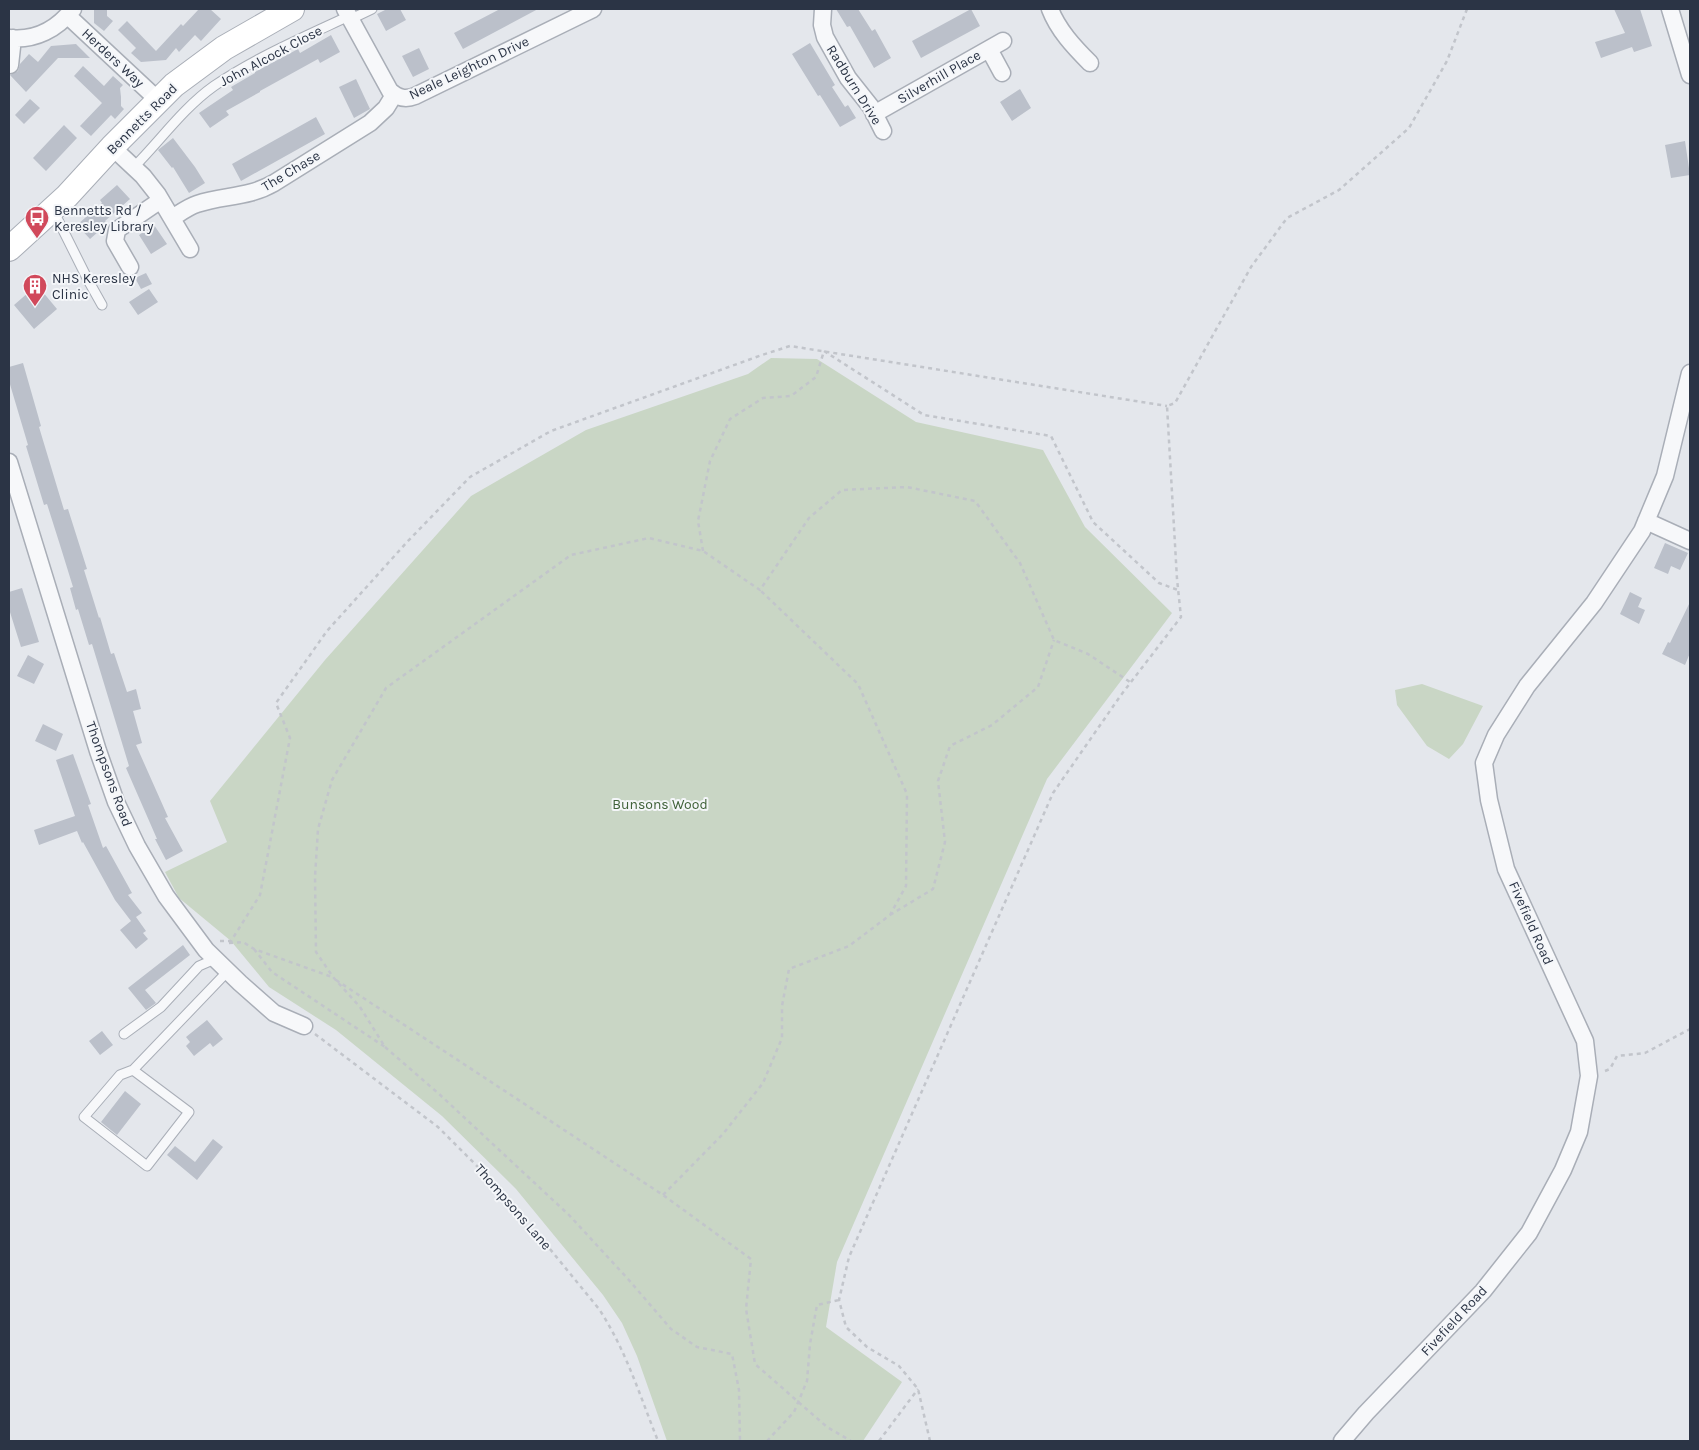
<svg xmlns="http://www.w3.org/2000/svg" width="1699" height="1450" font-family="Karla,sans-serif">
<rect width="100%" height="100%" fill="#e4e7ec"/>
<path fill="#c9d6c5" d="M771 358 817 359 916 422 1043 450 1085 527 1172 613 1047 779 837 1262 826 1327 902 1382 863 1441H667L637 1356 622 1323 603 1295 516 1189 442 1116 336 1030 269 987 231 941 179 898 165 872 227 842 210 801 325 660 471 496 586 430 748 374Z
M1422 684 1483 706 1463 744 1449 759 1427 746 1397 705 1395 690Z"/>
<path fill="#bbc0ca" d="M94 9H107V16L113 21 104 31 94 23Z
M199 9H210L221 19 201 41 195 35 179 52 176 48 166 60 141 62 131 53 136 48 118 30 127 21 156 51 181 24 183 26Z
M387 9H400L406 20 386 31 377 14Z
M500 9H538L463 49 454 33Z
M836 9H858L872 31 875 29 891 58 874 68 850 26 847 27Z
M971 9 980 26 921 58 912 41Z
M1614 9H1640L1652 46 1634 52 1632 47 1601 58 1595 42 1625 33Z
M331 35 340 52 320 63 318 59 260 91V92L226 111 229 115 210 128 199 113 233 90 231 87 255 73V72L298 49 300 53Z
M810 43 835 85 832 87 845 107 848 105 856 118 840 127 820 95 818 96 792 54Z
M76 44 90 58H58L26 92 10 75 18 71 20 64 29 54 38 62 51 46Z
M419 48 429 69 413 77 402 56Z
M83 66 104 86 113 76 123 85 120 88 121 97V106L124 109 115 119 111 115 91 136 80 126 102 103 74 76Z
M356 79 370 109 354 118 339 87Z
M1020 89 1031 108 1012 121 1000 102Z
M30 99 40 108 24 124 15 115Z
M316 117 325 134 241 181 232 164Z
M64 125 77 138 46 171 33 158Z
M173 138 195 167 205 183 189 193 173 167 172 168 158 150Z
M1685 141 1690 175 1671 178 1665 145Z
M117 185 130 199 105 221 107 224 90 239 77 225 102 203 100 200Z
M154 225 167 244 151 254 139 235Z
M146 273 152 284 141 289 135 278Z
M37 285 57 309 34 329 14 305Z
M149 289 158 302 138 315 129 302Z
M23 363 41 426 39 427 64 510 68 509 87 569 84 570 99 618 100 617 111 654 114 653 127 692 136 689 141 709 133 711 142 743 136 745 168 817 165 818 183 851 166 860 155 839H157L126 768 129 766 92 644 89 645 78 609 76 610 70 588 73 587 60 545 47 504 44 505 26 446 28 445 9 381V367Z
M1665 543 1688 553 1680 570 1671 566 1668 574 1654 568Z
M22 588 39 642 21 647 9 609V592Z
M1630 592 1642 598 1638 607 1645 610 1639 624 1620 614Z
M1690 602V653L1685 665 1662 654 1668 642 1670 643Z
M28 655 44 664 34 684 17 676Z
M43 724 63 734 56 751 35 741Z
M73 754 91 804 88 805 103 848 106 846 132 893 128 895 142 913 136 917 146 931 143 933 148 939 136 949 120 930 131 921 115 900 83 842 82 843 77 831 39 845 34 830 75 816 56 760Z
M183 945 190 955 145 990 156 1003 146 1010 128 988Z
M207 1020 223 1039 213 1047 210 1043 194 1056 186 1046 190 1042 186 1037Z
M102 1031 113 1045 100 1055 89 1041Z
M125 1091 141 1104 117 1135 101 1122Z
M213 1139 223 1147 197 1180 167 1155 175 1146 195 1162Z"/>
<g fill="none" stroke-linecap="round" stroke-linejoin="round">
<defs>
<path id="lane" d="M351 19 372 9
M134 167C160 141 183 108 214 86 255 58 304 37 349 16
M53 210 88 280 102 305
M124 1034 161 1007 199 966 215 959
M133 1070 120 1075 84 1117 147 1166 189 1112 133 1070 228 971"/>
<path id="street" d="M345 9 390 91C398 98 405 100 415 96L593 9
M823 9 822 25 825 37 848 78 871 107 883 131
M1050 9C1058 30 1074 47 1090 63
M1670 9 1690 75
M68 16 158 100
M9 38C35 41 57 29 73 9
M989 49 1002 73
M10 65 13 38
M874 114 1003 41
M112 147 143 176 158 195 190 249
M172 218C180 213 188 207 197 204 224 195 248 198 274 183L370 123 386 108 394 95
M130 267 115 241 117 230 161 200
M9 462 98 751 116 802 137 846 166 896 206 950 240 983 274 1013 304 1026
M1646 521 1690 541
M1342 1441 1366 1413 1483 1291 1529 1233 1563 1170 1579 1132 1589 1076 1585 1041 1506 869 1489 800 1484 763 1496 735 1527 686 1594 603 1642 531 1665 476 1690 373"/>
<path id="secondary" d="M9 249 67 196 112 147 174 85 224 48 292 9"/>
</defs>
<use href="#lane" stroke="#a9aeb7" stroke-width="11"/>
<use href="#street" stroke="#a9aeb7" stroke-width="19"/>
<use href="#secondary" stroke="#a9aeb7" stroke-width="26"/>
<path stroke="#c2c5cb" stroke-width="2.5" stroke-dasharray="4 4" stroke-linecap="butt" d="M703 551 698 521 710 461 730 419 763 398 791 396 816 377 824 351 924 415 1051 436 1093 522 1159 583 1178 590
M890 915 933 889 945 842 938 781 950 746 992 725 1038 687 1054 640
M220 941H231L260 895 290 738 276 703 327 631 407 542 470 477 551 431 762 355 790 346 1167 406
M229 943 243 942 254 949 332 977
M254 949 272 972 385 1047 360 1007 333 977 316 952 315 877 318 829 332 780 386 688 571 555 649 538 703 551 760 590 809 518 842 490 907 487 975 501 1020 563 1054 640 1088 654 1130 682
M336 980 663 1195 751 1259 746 1309 755 1364 827 1427 851 1441
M315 1034 438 1127 505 1194 599 1309C626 1350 640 1396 658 1441
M385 1047 438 1093 569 1215 628 1279 671 1329 697 1347 732 1354 739 1390 740 1441
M1605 1071 1610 1069 1617 1056 1645 1053 1690 1029
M663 1195 723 1134 763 1083 782 1038V1006L789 969 849 946 890 915 906 886 907 794 858 684 760 590
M767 1441 794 1412 807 1381 810 1344 817 1305 839 1300
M879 1441 918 1389
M930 1441 918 1389 899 1366 867 1347 846 1327 839 1300 849 1257 1053 793 1121 695 1181 617 1177 579 1167 406 1175 403 1251 267 1287 218 1339 190 1409 128 1447 61 1467 9"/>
<use href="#lane" stroke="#f7f8fa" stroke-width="9"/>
<use href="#street" stroke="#f7f8fa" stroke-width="16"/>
<use href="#secondary" stroke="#fff" stroke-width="24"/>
</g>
<defs>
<symbol id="bus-pin" viewBox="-11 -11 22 30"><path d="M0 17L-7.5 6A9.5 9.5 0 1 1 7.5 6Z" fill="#d1495b" stroke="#f4f6f9"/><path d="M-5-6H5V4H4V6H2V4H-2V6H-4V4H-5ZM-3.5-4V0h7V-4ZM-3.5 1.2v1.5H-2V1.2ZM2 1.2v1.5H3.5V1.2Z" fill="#fff"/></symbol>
<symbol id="building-pin" viewBox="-11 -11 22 30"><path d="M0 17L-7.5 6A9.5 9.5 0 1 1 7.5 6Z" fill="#d1495b" stroke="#f4f6f9"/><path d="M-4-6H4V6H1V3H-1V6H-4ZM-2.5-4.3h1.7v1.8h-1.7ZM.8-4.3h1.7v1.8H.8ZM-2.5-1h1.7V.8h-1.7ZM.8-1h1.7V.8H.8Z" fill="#fff"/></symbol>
</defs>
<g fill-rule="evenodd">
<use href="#bus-pin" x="23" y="204" width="28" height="38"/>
<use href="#building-pin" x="21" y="272" width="28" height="38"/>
</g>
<g text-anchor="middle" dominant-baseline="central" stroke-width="4" stroke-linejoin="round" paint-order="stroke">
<g font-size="14" fill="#2b3445" stroke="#f4f6f9">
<text transform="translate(271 56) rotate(-28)">John Alcock Close</text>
<text transform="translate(113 58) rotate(43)">Herders Way</text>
<text transform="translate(469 68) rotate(-25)">Neale Leighton Drive</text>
<text transform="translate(939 77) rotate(-30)">Silverhill Place</text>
<text transform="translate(854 85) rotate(58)">Radburn Drive</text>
<text transform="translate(142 119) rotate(-45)">Bennetts Road</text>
<text transform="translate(291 171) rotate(-31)">The Chase</text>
<text transform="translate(109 774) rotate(70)">Thompsons Road</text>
<text transform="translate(1531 923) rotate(66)">Fivefield Road</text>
<text transform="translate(513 1207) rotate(49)">Thompsons Lane</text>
<text transform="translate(1454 1321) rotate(-47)">Fivefield Road</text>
</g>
<g font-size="14" fill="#2b3445" stroke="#f4f6f9" text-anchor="start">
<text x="54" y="210">Bennetts Rd /<tspan x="54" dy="16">Keresley Library</tspan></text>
<text x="52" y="278">NHS Keresley<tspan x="52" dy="16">Clinic</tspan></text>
</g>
<g font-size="14" fill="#3f6138" stroke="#f4f6f9">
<text x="660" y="804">Bunsons Wood</text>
</g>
</g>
<rect width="1699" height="1450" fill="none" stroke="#2b3445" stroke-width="20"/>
</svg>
